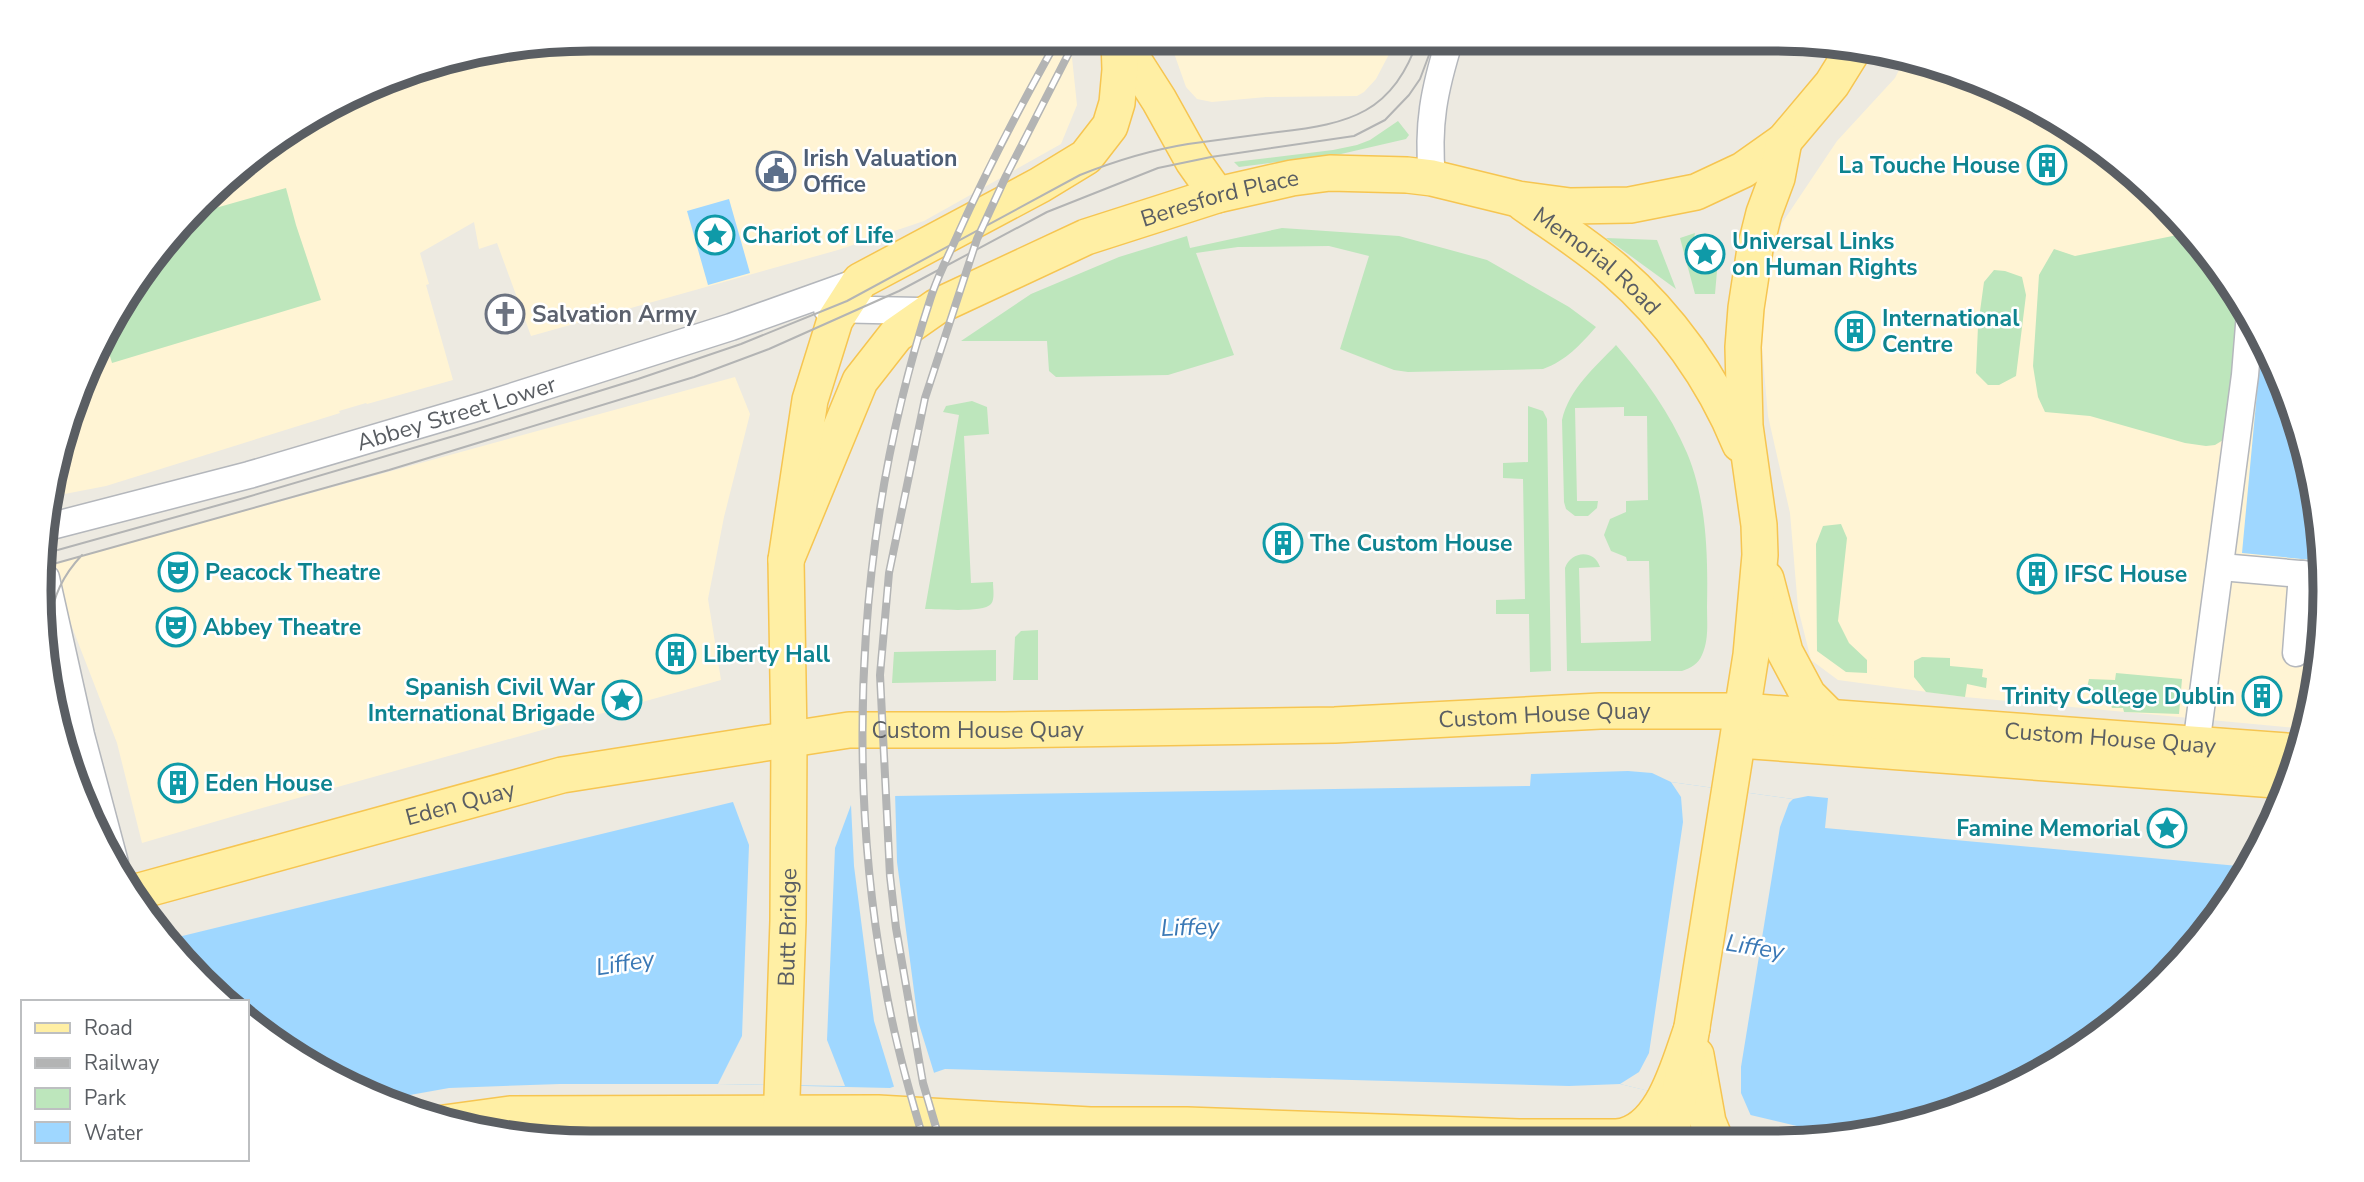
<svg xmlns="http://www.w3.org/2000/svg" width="2364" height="1182" font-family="'Nunito Sans',sans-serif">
<rect width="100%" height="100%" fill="#edeae1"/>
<path fill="#fff4d4" d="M591 39H1070L1077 105 1061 144 924 221 838 250 531 336 497 243 479 249 474 222 420 253 429 284 426 285 453 380 367 404 366 403 339 411 340 413 106 486 49 497V483L81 379 131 284 254 153 413 68Z
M1169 39H1397L1376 79 1364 92 1357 96 1266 97 1212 102 1197 99 1186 87Z
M1906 56 1916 57 2017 95 2109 152 2188 226 2251 314 2296 413 2321 519 2324 627 2307 729 1965 697 1838 680 1811 660 1798 608 1790 513 1768 416 1759 314 1782 223 1837 141 1895 78Z
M735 377 750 414 724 517 708 599 721 680 255 810 142 843 117 743 48 565Z"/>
<path fill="#bde6bc" d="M1398 121 1409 135 1406 139 1341 154 1239 167 1234 162 1333 150 1357 145 1370 140Z
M286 188 296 225 321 300 112 363 104 336 131 284 198 213Z
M1282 228 1399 236 1487 260 1569 307 1596 327C1579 346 1567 360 1543 369L1408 372 1394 370 1340 349 1369 256 1329 246 1238 247 1196 253 1234 355 1168 375 1056 377 1049 371 1047 341H961L1031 294 1119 257 1187 236 1190 248Z
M2192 232 2241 300 2228 437 2215 445 2206 446 2185 443 2090 416 2045 412 2038 397 2033 366 2039 275 2054 249 2075 256Z
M1695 233 1692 248 1717 271 1715 294H1695L1680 238Z
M1606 238 1657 240 1676 289Z
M1994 270 2005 271 2022 277 2026 295 2016 376 1999 385H1988L1976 373 1978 326 1984 282Z
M1616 345C1644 377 1670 413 1687 453 1707 501 1708 556 1707 607 1707 622 1709 640 1702 655 1698 664 1691 668 1682 671H1567L1565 568C1571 551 1594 549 1600 567L1579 568 1581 643 1651 641 1649 561H1627L1626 557 1611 551 1604 535 1610 519 1626 512V501L1648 500 1647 416H1624V407L1575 408 1577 501H1598L1597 508 1588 516H1575L1566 509 1564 502 1562 420C1569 389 1595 367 1616 345Z
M972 401 987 407 989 434 964 436 971 583 993 582C993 589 995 599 991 604 984 613 938 609 925 609L959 415 943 412 946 406Z
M1528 406 1543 411 1547 419 1551 671 1530 672 1529 614H1496V600L1525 599 1523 479 1503 478V463L1528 462Z
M1841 524 1847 538 1838 621 1849 643 1867 660V673L1846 672 1817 651 1816 544 1823 526Z
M1038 630V680H1013L1015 637 1021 631Z
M996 650V681L892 683 894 652Z
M1922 657 1950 658V666L1983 669 1982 677 1987 678 1986 688 1967 684 1965 697 1926 692 1914 677V661Z
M2116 673 2182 679 2179 714 2124 712 2123 708H2112L2105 692H2086L2089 679 2115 680Z"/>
<path fill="#9fd7ff" d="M729 199 750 273 708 285 687 211Z
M2262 339 2296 413 2321 518 2322 561 2242 553Z
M1628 771 1652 773 1671 782 1793 799 1808 796 1828 798 1825 828 2249 867 2211 928 2109 1030 1984 1102 1847 1138 1620 1084 1569 1086 945 1069 890 1088 718 1084H560L449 1088 382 1100 347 1087 247 1015V1002H228L201 982 170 939 733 802H852L895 796 1530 786 1531 774Z"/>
<path fill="#edeae1" d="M1671 782 1793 799 1789 803 1780 827 1741 1067V1093L1751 1116 1620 1084 1639 1072 1649 1053 1683 822 1681 797Z
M895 792 897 862 918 1021 935 1076 895 1090 874 1021 854 866 851 805 835 848 827 1040 845 1086 718 1084 742 1036 749 845 733 802H851V798Z"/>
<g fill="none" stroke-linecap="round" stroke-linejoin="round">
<defs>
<g id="minor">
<path d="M1432 178C1427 125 1434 90 1450 39"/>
<path d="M827 309 919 311 935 307"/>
<path id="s1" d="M48 527 249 475 486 405 731 327 860 281"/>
<path d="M2221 567 2323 576"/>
<path d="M46 578 81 735 115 863"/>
<path d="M2296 653 2302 574"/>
<path d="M2196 746 2245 375 2250 313"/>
<path d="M878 1113 886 1141"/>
</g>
<g id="major">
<path d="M1120 39 1159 100 1193 161 1217 195"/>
<path id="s2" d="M1523 203C1554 225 1586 245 1615 270 1669 317 1713 378 1740 444"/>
<path id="s3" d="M786 560 860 381 896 335 936 307 1086 237 1217 195 1292 178 1330 173 1407 175 1432 178 1518 199 1570 206 1630 205 1696 192 1743 170 1784 141 1832 84 1855 47"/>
<path d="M1766 579 1785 652 1808 695 1830 717"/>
<path d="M1739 740 2289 781"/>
<path id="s4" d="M136 892 562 775 849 730H1004L1335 725 1600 711H1743L2300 752"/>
<path d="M1696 1055 1708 1122 1715 1139"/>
<path d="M444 1123 510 1114 878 1113 1090 1125H1187L1519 1137H1617C1663 1133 1679 1063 1692 1028"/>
<path d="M1670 1139 1688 1052 1751 655 1760 555 1759 525 1745 426 1743 347 1746 308 1755 249 1764 213 1777 178 1784 141"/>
<path id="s5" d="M778 1142 782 1097 788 921 789 739 786 560 810 400 835 320 860 281 1040 185 1086 157 1110 126 1117 103 1120 70 1119 39"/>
</g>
</defs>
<use href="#minor" stroke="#b4b7bc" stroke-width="29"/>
<use href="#major" stroke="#f6c551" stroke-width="38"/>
<use href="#minor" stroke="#fff" stroke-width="26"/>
<use href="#major" stroke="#ffefa4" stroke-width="35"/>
<path stroke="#b3b4b4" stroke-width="2" d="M47 553 244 498 464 433 638 379 741 344 847 301 1080 175C1115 161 1151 150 1188 144 1218 140 1248 136 1278 132 1349 124 1394 113 1418 39
M46 566 389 470 694 377 769 349 899 291 1047 212 1158 168 1211 157 1354 136 1385 120 1409 95 1420 79 1435 39
M45 604 54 663 92 823
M51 620C53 594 65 573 82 555"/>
<defs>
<path id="rail" d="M924 1141C908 1088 893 1034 884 979 844 756 860 512 931 297 938 275 949 255 958 234 988 167 1022 103 1058 39
M940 1141 923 1083 896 928 890 876 880 675 889 573 925 398 977 239 1006 176 1076 39"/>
</defs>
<use href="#rail" stroke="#b3b4b4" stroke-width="8"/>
<use href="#rail" stroke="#fff" stroke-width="5" stroke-dasharray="16" stroke-linecap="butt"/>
</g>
<defs>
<symbol id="building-ring" viewBox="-11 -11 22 22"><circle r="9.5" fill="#fff" stroke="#0f9aa8" stroke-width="1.5"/><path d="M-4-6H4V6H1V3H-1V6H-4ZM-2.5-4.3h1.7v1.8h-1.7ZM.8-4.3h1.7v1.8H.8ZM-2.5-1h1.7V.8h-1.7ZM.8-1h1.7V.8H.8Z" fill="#0f9aa8"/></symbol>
<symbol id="civic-ring" viewBox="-11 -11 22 22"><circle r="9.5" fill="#fff" stroke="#5c6f8a" stroke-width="1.5"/><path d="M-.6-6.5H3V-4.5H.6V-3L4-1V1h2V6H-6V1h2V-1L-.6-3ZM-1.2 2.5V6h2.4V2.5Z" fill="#5c6f8a"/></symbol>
<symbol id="sight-ring" viewBox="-11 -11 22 22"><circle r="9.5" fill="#fff" stroke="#0f9aa8" stroke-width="1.5"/><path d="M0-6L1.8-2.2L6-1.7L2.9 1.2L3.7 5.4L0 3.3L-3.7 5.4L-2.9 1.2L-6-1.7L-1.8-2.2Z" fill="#0f9aa8"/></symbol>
<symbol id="church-ring" viewBox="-11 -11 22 22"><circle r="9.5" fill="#fff" stroke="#6b7280" stroke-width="1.5"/><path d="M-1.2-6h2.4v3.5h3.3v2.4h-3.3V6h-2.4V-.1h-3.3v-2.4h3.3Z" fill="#6b7280"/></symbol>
<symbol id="theatre-ring" viewBox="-11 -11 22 22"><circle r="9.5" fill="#fff" stroke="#0f9aa8" stroke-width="1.5"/><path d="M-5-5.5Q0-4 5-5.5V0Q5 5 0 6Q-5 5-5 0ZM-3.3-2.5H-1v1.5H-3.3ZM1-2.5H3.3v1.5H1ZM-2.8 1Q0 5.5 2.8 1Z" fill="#0f9aa8"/></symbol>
</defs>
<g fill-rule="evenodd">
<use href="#building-ring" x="2025" y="143" width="44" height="44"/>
<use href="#civic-ring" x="754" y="149" width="44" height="44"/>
<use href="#sight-ring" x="693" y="213" width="44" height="44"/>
<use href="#sight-ring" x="1683" y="232" width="44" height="44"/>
<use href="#church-ring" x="483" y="292" width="44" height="44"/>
<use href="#building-ring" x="1833" y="309" width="44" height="44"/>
<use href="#building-ring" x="1261" y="521" width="44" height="44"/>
<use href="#theatre-ring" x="156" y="550" width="44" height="44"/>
<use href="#building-ring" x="2015" y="552" width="44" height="44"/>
<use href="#theatre-ring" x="154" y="605" width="44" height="44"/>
<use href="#building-ring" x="654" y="632" width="44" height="44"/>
<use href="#building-ring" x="2240" y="674" width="44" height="44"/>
<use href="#sight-ring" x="600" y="678" width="44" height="44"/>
<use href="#building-ring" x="156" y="761" width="44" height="44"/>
<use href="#sight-ring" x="2145" y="806" width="44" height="44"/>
</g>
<g text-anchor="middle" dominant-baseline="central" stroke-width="5" stroke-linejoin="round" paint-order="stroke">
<g font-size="23" font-weight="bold" fill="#4e5e75" stroke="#fff" text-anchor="start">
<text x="803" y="158">Irish Valuation<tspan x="803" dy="26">Office</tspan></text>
</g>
<g font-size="23" font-weight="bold" fill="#0d838f" stroke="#fff" text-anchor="start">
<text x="2020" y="165" text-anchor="end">La Touche House</text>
<text x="742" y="235">Chariot of Life</text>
<text x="1732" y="241">Universal Links<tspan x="1732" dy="26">on Human Rights</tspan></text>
<text x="1882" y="318">International<tspan x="1882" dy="26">Centre</tspan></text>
<text x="1310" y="543">The Custom House</text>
<text x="205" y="572">Peacock Theatre</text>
<text x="2064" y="574">IFSC House</text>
<text x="203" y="627">Abbey Theatre</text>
<text x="703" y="654">Liberty Hall</text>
<text x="595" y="687" text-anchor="end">Spanish Civil War<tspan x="595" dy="26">International Brigade</tspan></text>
<text x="2235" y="696" text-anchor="end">Trinity College Dublin</text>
<text x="205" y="783">Eden House</text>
<text x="2140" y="828" text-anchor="end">Famine Memorial</text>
</g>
<g font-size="23" fill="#5a5e63" stroke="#fff">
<text stroke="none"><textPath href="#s3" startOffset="606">Beresford Place</textPath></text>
<text stroke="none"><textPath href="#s2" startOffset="94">Memorial Road</textPath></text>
<text stroke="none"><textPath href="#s1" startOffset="424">Abbey Street Lower</textPath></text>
<text stroke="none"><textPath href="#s4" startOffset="1428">Custom House Quay</textPath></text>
<text stroke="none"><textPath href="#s4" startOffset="861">Custom House Quay</textPath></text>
<text stroke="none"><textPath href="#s4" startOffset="1995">Custom House Quay</textPath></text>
<text stroke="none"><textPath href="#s4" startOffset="336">Eden Quay</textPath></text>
<text stroke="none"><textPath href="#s5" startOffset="215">Butt Bridge</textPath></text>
</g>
<g font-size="23" font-weight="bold" fill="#5b616d" stroke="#fff" text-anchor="start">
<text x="532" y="314">Salvation Army</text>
</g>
<g font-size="24" font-style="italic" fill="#3a78b5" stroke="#fff">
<text transform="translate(1190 927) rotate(-2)">Liffey</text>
<text transform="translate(1755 947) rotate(9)">Liffey</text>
<text transform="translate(625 963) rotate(-9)">Liffey</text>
</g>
</g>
<path d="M0 0H2364V1182H0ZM591 51H1773A540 540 0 0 1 2313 591V591A540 540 0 0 1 1773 1131H591A540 540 0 0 1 51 591V591A540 540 0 0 1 591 51Z" fill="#fff" fill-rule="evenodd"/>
<path fill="none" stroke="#5a5e63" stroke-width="9" d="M591 51H1773A540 540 0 0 1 2313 591V591A540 540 0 0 1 1773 1131H591A540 540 0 0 1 51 591V591A540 540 0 0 1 591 51Z"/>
<rect x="21" y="1000" width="228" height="161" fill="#ffffff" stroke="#bdbfc1" stroke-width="2"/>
<rect x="35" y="1023" width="35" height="10" fill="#ffefa4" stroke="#bdbfc1" stroke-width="2"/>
<text x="84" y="1035" font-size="21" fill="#5a5e63">Road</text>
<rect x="35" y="1058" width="35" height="10" fill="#b3b4b4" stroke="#bdbfc1" stroke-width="2"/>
<text x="84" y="1070" font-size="21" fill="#5a5e63">Railway</text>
<rect x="35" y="1088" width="35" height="21" fill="#bde6bc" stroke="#bdbfc1" stroke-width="2"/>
<text x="84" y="1105" font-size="21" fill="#5a5e63">Park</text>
<rect x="35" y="1122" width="35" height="21" fill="#9fd7ff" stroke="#bdbfc1" stroke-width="2"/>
<text x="84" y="1140" font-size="21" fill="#5a5e63">Water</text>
</svg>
